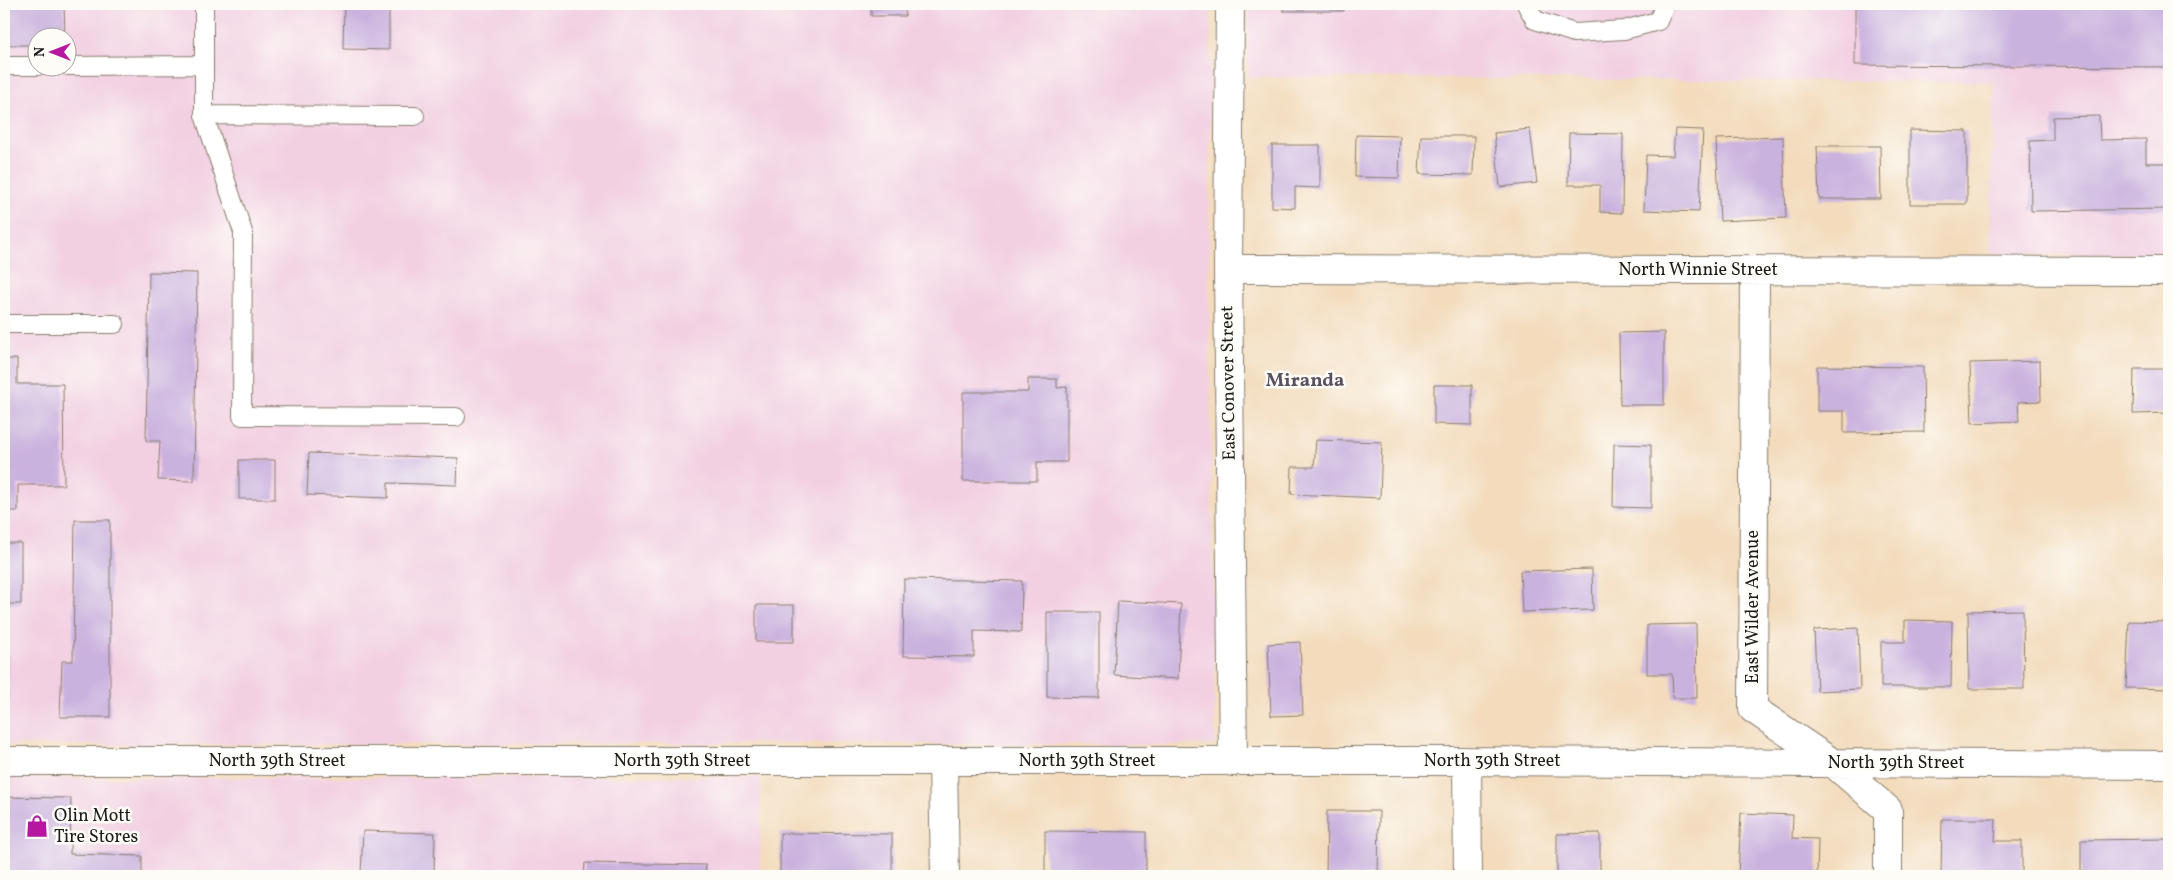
<svg xmlns="http://www.w3.org/2000/svg" width="2173" height="880" font-family="Vollkorn,serif">
<rect width="100%" height="100%" fill="#fdfcf7"/>
<filter id="ink" filterUnits="userSpaceOnUse"><feTurbulence type="fractalNoise" baseFrequency=".02" numOctaves="2"/><feDisplacementMap in="SourceGraphic" scale="10" xChannelSelector="R" yChannelSelector="G"/><feConvolveMatrix kernelMatrix="1 2 1 2 8 2 1 2 1" color-interpolation-filters="sRGB"/></filter>
<filter id="wash" filterUnits="userSpaceOnUse"><feTurbulence type="fractalNoise" baseFrequency=".0096" numOctaves="4" result="noise"/><feDisplacementMap in="SourceGraphic" scale="20" xChannelSelector="R" yChannelSelector="G"/><feGaussianBlur stdDeviation="1.12" result="paint"/><feColorMatrix in="noise" values="0 0 0 0 0 0 0 0 0 0 0 0 0 0 0 0 0 1.4 0 .05"/><feComposite in="paint" operator="in"/></filter>
<g filter="url(#wash)">
<rect width="100%" height="100%" fill="#f3dbbc"/>
<path fill="#f2d0e2" fill-rule="evenodd" d="M4 4H1211L1209 286 1215 745 762 743 4 745ZM38 38H68V68H38Z
M1248 4H2169V255L1990 254 1994 82 1248 77Z
M761 777 760 876H4V778Z"/>
<g id="blocks">
<path fill="#cab2de" d="M4 4H64L65 38H38V45H4Z
M344 4H389V50L343 49Z
M871 4H905V16H871Z
M1283 4H1344V11H1283Z
M1855 4H2169V67L1855 65Z
M2099 116 2100 140 2146 139V163H2169V209L2031 211 2030 141 2053 140V117Z
M1530 129 1537 183 1500 187 1494 133Z
M1675 129 1703 130 1699 212 1644 210 1646 155 1673 156Z
M1910 130 1967 131V204H1910Z
M1569 133 1623 134 1622 213 1600 212V185H1568Z
M1356 135 1400 136 1399 178 1355 177Z
M1421 136H1474L1473 175 1419 174Z
M1783 137 1786 218 1720 221 1716 139Z
M1272 145H1320V188L1295 187V208L1272 207Z
M1817 146H1880L1881 199H1819Z
M149 272 197 273 194 481 158 480 160 441H146Z
M1664 332V405H1620L1619 333Z
M4 359H17V384H63L64 485H18V511H4Z
M2040 361 2041 401 2018 402 2019 421 1972 423 1970 363Z
M1817 366 1923 367 1924 432 1844 433V411H1817Z
M2134 369H2169V413L2133 414Z
M1028 379H1057V388L1067 387V462H1037V481H963V392H1028Z
M1434 385H1472V425L1434 424Z
M1316 440 1382 442 1380 498 1291 494 1292 467H1314Z
M1614 444 1651 445V508L1613 507Z
M309 453 458 458 457 485 388 483V498L307 495Z
M239 460H275V499H239Z
M75 520H110V717H60L62 661H73Z
M4 543H21V604H8V699L4 698Z
M1592 569 1593 610 1522 612 1520 571Z
M904 579 1022 581 1021 632 974 631V657L903 656Z
M1118 601 1181 604 1178 679 1114 675Z
M756 605H794V642H756Z
M2023 610 2024 689H1969L1968 611Z
M1047 612H1099V698L1047 697Z
M1905 620 1952 621 1951 687H1881V642H1905Z
M2129 621 2169 622V689L2126 688Z
M1696 624 1697 698H1673L1672 674H1647V625Z
M1858 628 1860 689 1817 691 1814 630Z
M1300 642 1303 715 1271 716 1268 644Z
M4 797 71 798 70 854 142 856V876H4Z
M1327 811H1379L1378 876H1326Z
M1741 813 1793 815 1792 838 1818 839 1817 876H1738Z
M1942 819H1996L1995 841H2022V876H1941Z
M363 831 435 833 434 874 474 875V876H342L343 874H361Z
M1045 831 1146 832V876H1045Z
M780 833 892 834V876H780Z
M1600 833V876H1557V834Z
M2169 839V876H2081V840Z
M585 863 706 865 705 876H584Z"/>
</g>
</g>
<g filter="url(#ink)">
<use href="#blocks" fill-opacity="0" stroke="#887c6c" stroke-width="1"/>
<g fill="none" stroke-linecap="round" stroke-linejoin="round">
<defs>
<path id="lane" d="M1526 4 1535 20 1574 33 1624 30 1658 21 1665 4
M204 65V115L415 116
M4 66H38
M68 66 204 65V4
M204 115 243 232 242 416 456 417
M4 324H115"/>
<path id="street" d="M1230 4 1228 269 1233 762
M1228 269 2169 271
M1755 270 1753 709 1833 763 1888 810V876
M4 761H1467L2169 765
M943 761 945 876
M1467 761 1468 876"/>
</defs>
<use href="#lane" stroke="#887c6c" stroke-width="20"/>
<use href="#street" stroke="#887c6c" stroke-width="30"/>
<use href="#lane" stroke="#fff" stroke-width="18"/>
<use href="#street" stroke="#fff" stroke-width="28"/>
</g>
</g>
<defs>
<symbol id="shop-bare" viewBox="-9 -9 18 18"><path d="M-5-2.5h2.3a2.7 3.5 0 0 1 5.4 0H5L5.5 6h-11ZM-1.5-2.5h3a1.5 2.3 0 0 0-3 0Z" fill="#b5179e" stroke="#fdfcf7" stroke-width="2.5" paint-order="stroke"/></symbol>
</defs>
<g fill-rule="evenodd">
<use href="#shop-bare" x="21" y="810" width="32" height="32"/>
</g>
<g text-anchor="middle" dominant-baseline="central" stroke-width="5" stroke-linejoin="round" paint-order="stroke">
<g font-size="18" fill="#1c1c1c" stroke="#fdfcf7">
<text x="1698" y="270">North Winnie Street</text>
<text transform="translate(1229 383) rotate(-91)">East Conover Street</text>
<text transform="translate(1753 607) rotate(-90)">East Wilder Avenue</text>
<text x="277" y="761">North 39th Street</text>
<text x="682" y="761">North 39th Street</text>
<text x="1087" y="761">North 39th Street</text>
<text x="1492" y="761">North 39th Street</text>
<text x="1896" y="763">North 39th Street</text>
</g>
<g font-size="18" fill="#1c1c1c" stroke="#fdfcf7" text-anchor="start">
<text x="54" y="816">Olin Mott<tspan x="54" dy="21">Tire Stores</tspan></text>
</g>
<g font-size="19" font-weight="bold" fill="#595060" stroke="#fdfcf7">
<text x="1305" y="381">Miranda</text>
</g>
</g>
<rect width="2173" height="880" fill="none" stroke="#fdfcf7" stroke-width="20"/>
<g transform="translate(52 52) rotate(270)"><circle r="24" fill="#fdfcf7" stroke="#a3a29f"/>
<path d="M0-4L9 19L0 12L-9 19Z" fill="#b5179e"/>
<text y="-8" font-size="14" font-weight="bold" text-anchor="middle" fill="#1c1c1c">N</text>
</g>
</svg>
